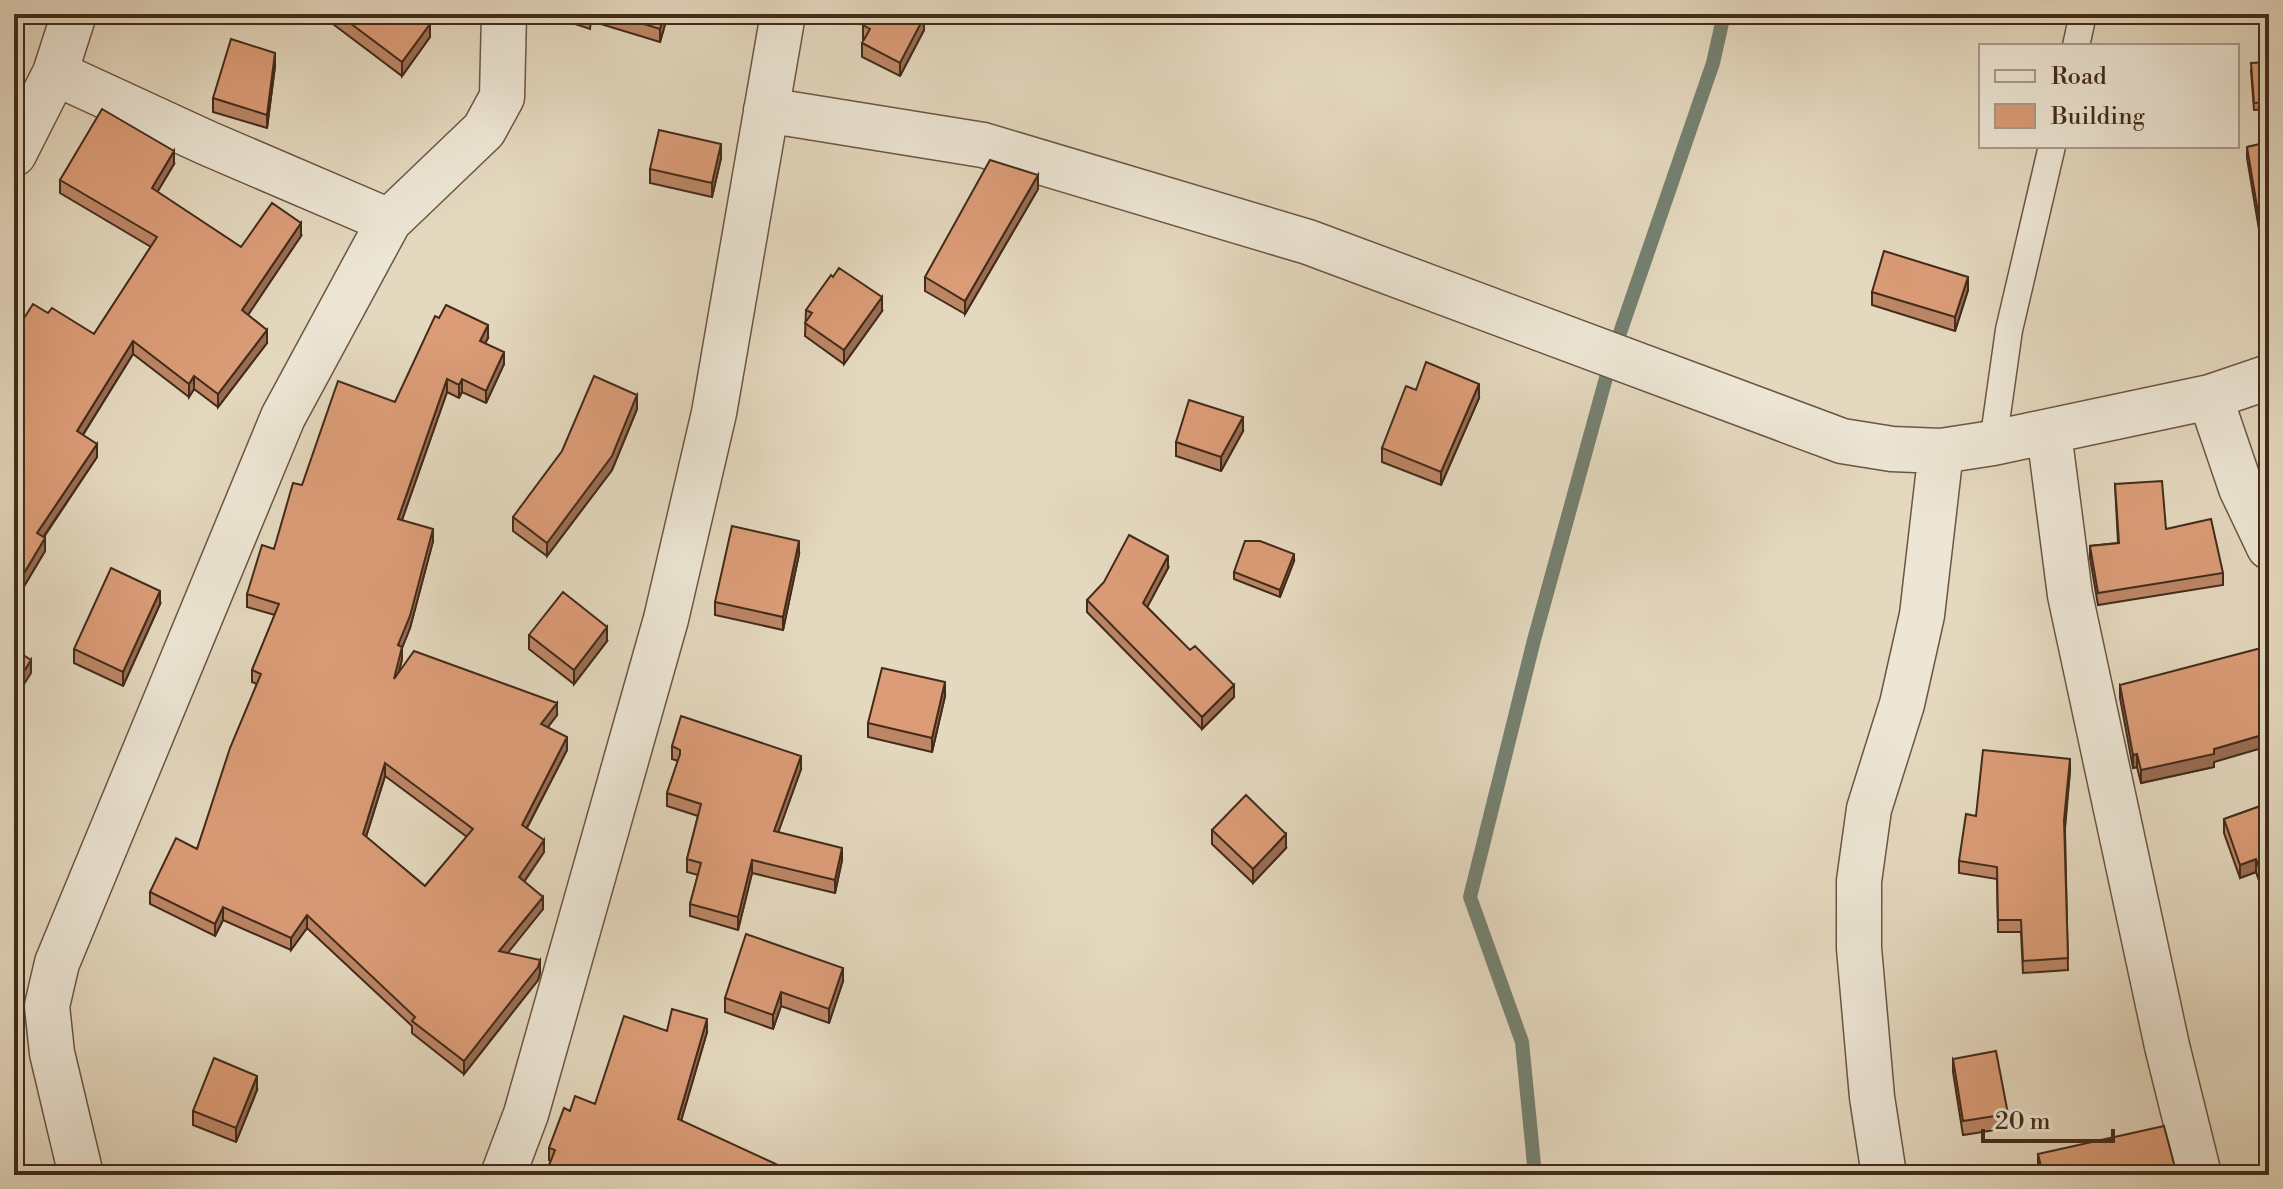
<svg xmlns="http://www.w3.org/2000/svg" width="2283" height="1189" font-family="'Libre Bodoni',serif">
<rect width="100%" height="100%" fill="#e4d8be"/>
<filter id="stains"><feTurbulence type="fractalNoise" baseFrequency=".0025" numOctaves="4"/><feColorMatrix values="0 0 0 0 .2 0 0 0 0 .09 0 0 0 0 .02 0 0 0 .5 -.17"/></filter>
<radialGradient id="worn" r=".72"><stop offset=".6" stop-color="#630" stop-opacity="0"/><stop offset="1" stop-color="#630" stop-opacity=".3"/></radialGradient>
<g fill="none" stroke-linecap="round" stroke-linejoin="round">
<path stroke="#758171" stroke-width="14" d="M1535 1175 1522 1042 1470 897 1534 640 1612 356 1713 63 1724 14"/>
<defs>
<path id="service" d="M2076 46 2083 14
M1993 443 2009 330 2052 146"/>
<path id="minor" d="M55 73 207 143 389 221
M766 110 983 145 1308 242 1842 441 1892 449 1941 451 1993 443 2210 397 2269 377
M14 154 55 73 74 14
M2210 397 2241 488 2269 547
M2049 433 2070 595 2167 1046 2199 1175
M81 1175 52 1053 47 1006 57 963 283 417 389 221 484 130 502 97 504 14
M503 1175 526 1114 666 619 714 413 783 14
M1884 1175 1872 1097 1859 948V881L1869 809 1902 704 1922 615 1941 451"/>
</defs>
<use href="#service" stroke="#6b5643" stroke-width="29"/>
<use href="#minor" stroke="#6b5643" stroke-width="47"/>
<use href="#service" stroke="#ede6d5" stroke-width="26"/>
<use href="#minor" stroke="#ede6d5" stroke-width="44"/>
</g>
<path fill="#bc8666" stroke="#432b1a" stroke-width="2" fill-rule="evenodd" d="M325 14H418L430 37 402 76 325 18Z
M545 14H668L660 42 591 21 590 29Z
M924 18V30L900 76 862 57V43L864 40 863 39V25Z
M2269 62V109L2254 110 2251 70Z
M275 66 267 128 213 112V98Z
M2269 142V289L2247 158V147Z
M721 158 712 197 650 183V169Z
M174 164 157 192 241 247 301 236 247 315 267 343 218 407 194 389 189 397 133 354 83 435 97 457 44 537 45 551 14 603V334L48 313 94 334 151 247 60 193V180Z
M1038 189 965 314 925 291V277Z
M1968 290 1955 331 1872 305V292Z
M806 310 882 311 844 364 805 336Z
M439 318 488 338 485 343 504 364 486 403 462 392 459 398 447 392 402 520 433 541 410 628 402 648V659L399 672 557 715 548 727 567 750 527 828 544 852 524 882 543 909 507 953 540 973 538 980 464 1074 412 1033V1026L307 928 291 950 223 920 215 936 150 904V892L197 849 257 684 252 682V670L275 615 247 607V594L274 549 302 485 395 402ZM385 776 467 837 425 886 366 837Z
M1416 390 1479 398 1441 485 1382 462V448Z
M637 409 612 470 547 556 513 531V517Z
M1243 431 1221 471 1176 456V442Z
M2115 484 2166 529 2223 573V585L2098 605 2090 558V546L2118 543Z
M799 554 783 630 715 615V602Z
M1294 561 1280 597 1234 579V572Z
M1168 568 1147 607 1234 697 1202 729 1087 612V600Z
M160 604 123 686 74 663V649Z
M529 635 607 641 574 684 529 649Z
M2120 685 2214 762V767L2141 783 2137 767 2133 768 2120 698Z
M945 696 932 752 868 737V723Z
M672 746 801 769 778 832 842 860 835 893 752 873 738 930 690 916V904L698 875 687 872V859L698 816 667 806V793L678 761 672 759Z
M2070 771 2065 829 2068 970 2023 973 2021 932H1998L1997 879 1959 873V861L1976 816Z
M2269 803V910L2256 872 2240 878 2224 833V819Z
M1212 830 1286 848 1253 883 1212 844Z
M843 981 829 1023 781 1006 773 1029 725 1012V998Z
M667 1031 707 1032 681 1121 778 1175H548V1168L551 1160H549V1148L570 1111 595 1104Z
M1953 1059 2008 1114V1128L1963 1135 1953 1072Z
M257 1090 236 1142 193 1125V1111Z
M2038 1154 2175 1171 2177 1175H2041L2038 1165Z"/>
<path fill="#996d53" stroke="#432b1a" stroke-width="2" d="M664 14H668L660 42V29Z
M918 14H927L924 18V30L900 76V63Z
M430 24V37L402 76V62Z
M275 53V66L267 128V115Z
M721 144V158L712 197V183Z
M174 151V164L152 201V188Z
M1038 175V189L965 314V301Z
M301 223V236L242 324V310Z
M1968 277V290L1955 331V317Z
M882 297V311L844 364V350Z
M488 325V338L480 353V341Z
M267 330V343L218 407V394Z
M133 341V354L77 444V431Z
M504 352V364L486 403V391Z
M194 376V389L189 397V384Z
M447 379V392L398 531V519Z
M462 379V392L459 398V385Z
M1479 384V398L1441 485V472Z
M637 395V409L612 470 547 556V543Z
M1243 417V431L1221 471V457Z
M97 444V457L37 546V533Z
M433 529V541L410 628 402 648V659L394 691V679L398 645Z
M45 538V551L14 603V590Z
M799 541V554L783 630V617Z
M1294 554V561L1280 597V590Z
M1168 556V568L1143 615V603Z
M160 591V604L123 686V672Z
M607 627V641L574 684V670Z
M31 660V673L14 700V687Z
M945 682V696L932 752V738Z
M1234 685V697L1202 729V717Z
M557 703V715L541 736V724Z
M2269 733V746L2214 762V767L2141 783V770Z
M567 737V750L522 837V825Z
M2137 754V767L2133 768V755Z
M801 756V769L774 844V831Z
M2070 759V771L2064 832V820Z
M385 763V776L363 846V834Z
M1286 834V848L1253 883V869Z
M544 840V852L519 889V877Z
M842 848V860L835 893V880Z
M2256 859V872L2240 878V865Z
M752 860V873L738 930V917Z
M543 897V909L499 964V951Z
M223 907V920L215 936V924Z
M307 915V928L291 950V938Z
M540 960V973L538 980 464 1074V1061Z
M843 968V981L829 1023V1009Z
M781 992V1006L773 1029V1015Z
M707 1019V1032L678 1131V1119Z
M257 1076V1090L236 1142V1128Z"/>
<path fill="#db9c77" stroke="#432b1a" stroke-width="2" fill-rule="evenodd" d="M338 14H418L430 24 402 62Z
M612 14H664L660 29Z
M869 14H919L924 17 900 63 862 43 870 29 863 25Z
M231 39 275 53 267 115 213 98Z
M2269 62V102L2254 103 2251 63Z
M102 109 174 151 152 188 241 247 272 203 301 223 242 310 267 330 218 394 194 376 189 384 133 341 77 431 97 444 37 533 45 538 14 590V334L33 304 48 313 52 308 94 334 157 237 60 180Z
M659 130 721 144 712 183 650 169Z
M2269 142V278L2247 147Z
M990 160 1038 175 965 301 925 277Z
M1884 251 1968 277 1955 317 1872 292Z
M839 268 882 297 844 350 805 323 812 313 806 310 831 275 833 277Z
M446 305 488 325 480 341 504 352 486 391 462 379 459 385 447 379 398 519 433 529 410 616 398 645 402 647 394 679 414 651 557 703 541 724 567 737 522 825 544 840 519 877 543 897 499 951 540 960 538 967 464 1061 412 1021 415 1017 307 915 291 938 223 907 215 924 150 892 176 838 197 849 230 748 261 674 252 670 279 604 247 594 262 545 274 549 293 483 302 485 338 381 395 402 435 316 439 318ZM385 763 473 829 425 886 363 834Z
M1426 362 1479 384 1441 472 1382 448 1406 386 1416 390Z
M594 376 637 395 612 456 547 543 513 517 562 451Z
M1189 400 1243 417 1221 457 1176 442Z
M2162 481 2166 529 2211 519 2223 573 2098 593 2090 546 2119 543 2115 484Z
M732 526 799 541 783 617 715 602Z
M1129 535 1168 556 1143 603 1190 650 1195 646 1234 685 1202 717 1087 600 1104 582Z
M1245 541H1260L1294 554 1280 590 1234 572Z
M111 568 160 591 123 672 74 649Z
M563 592 607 627 574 670 529 635Z
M2265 647 2269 662V733L2214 749V754L2141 770 2137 754 2133 755 2120 685Z
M14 649 31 660 14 687Z
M882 668 945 682 932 738 868 723Z
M681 716 801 756 774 831 842 848 835 880 752 860 738 917 690 904 701 863 687 859 701 804 667 793 680 754V750L672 746Z
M1983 750 2070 759 2064 820 2068 958 2023 961 2021 920H1998L1997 867 1959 861 1966 814 1976 816Z
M1246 795 1286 834 1253 869 1212 830Z
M2269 803V896L2256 859 2240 865 2224 819Z
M746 934 843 968 829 1009 781 992 773 1015 725 998Z
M672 1009 707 1019 678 1119 778 1165 774 1175H653L646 1171 644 1175H565L548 1168 555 1150 549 1148 564 1108 570 1111 575 1096 595 1104 624 1016 667 1031Z
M1996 1051 2008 1114 1963 1121 1953 1059Z
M214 1058 257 1076 236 1128 193 1111Z
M2164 1126 2177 1175H2043L2038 1154Z"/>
<rect width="2283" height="1189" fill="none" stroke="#e4d8be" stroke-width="48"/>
<rect x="16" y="16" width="2251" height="1157" fill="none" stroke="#432b1a" stroke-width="4"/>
<rect x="24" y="24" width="2235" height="1141" fill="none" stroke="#432b1a" stroke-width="2"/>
<rect x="1979" y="44" width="260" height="104" fill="#ede6d5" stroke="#a99b8a" stroke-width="2"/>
<rect x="1995" y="70" width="40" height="12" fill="#ede6d5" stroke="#a99b8a" stroke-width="2"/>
<text x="2051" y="84" font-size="24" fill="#432b1a">Road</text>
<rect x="1995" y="104" width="40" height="24" fill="#db9c77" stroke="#a99b8a" stroke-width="2"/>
<text x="2051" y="124" font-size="24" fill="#432b1a">Building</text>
<path d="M1983 1129v12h130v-12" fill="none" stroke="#432b1a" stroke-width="4"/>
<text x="1995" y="1129" font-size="24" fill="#432b1a" stroke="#ede6d5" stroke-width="6" paint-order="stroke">20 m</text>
<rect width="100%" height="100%" filter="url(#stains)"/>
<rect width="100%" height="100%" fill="url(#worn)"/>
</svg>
